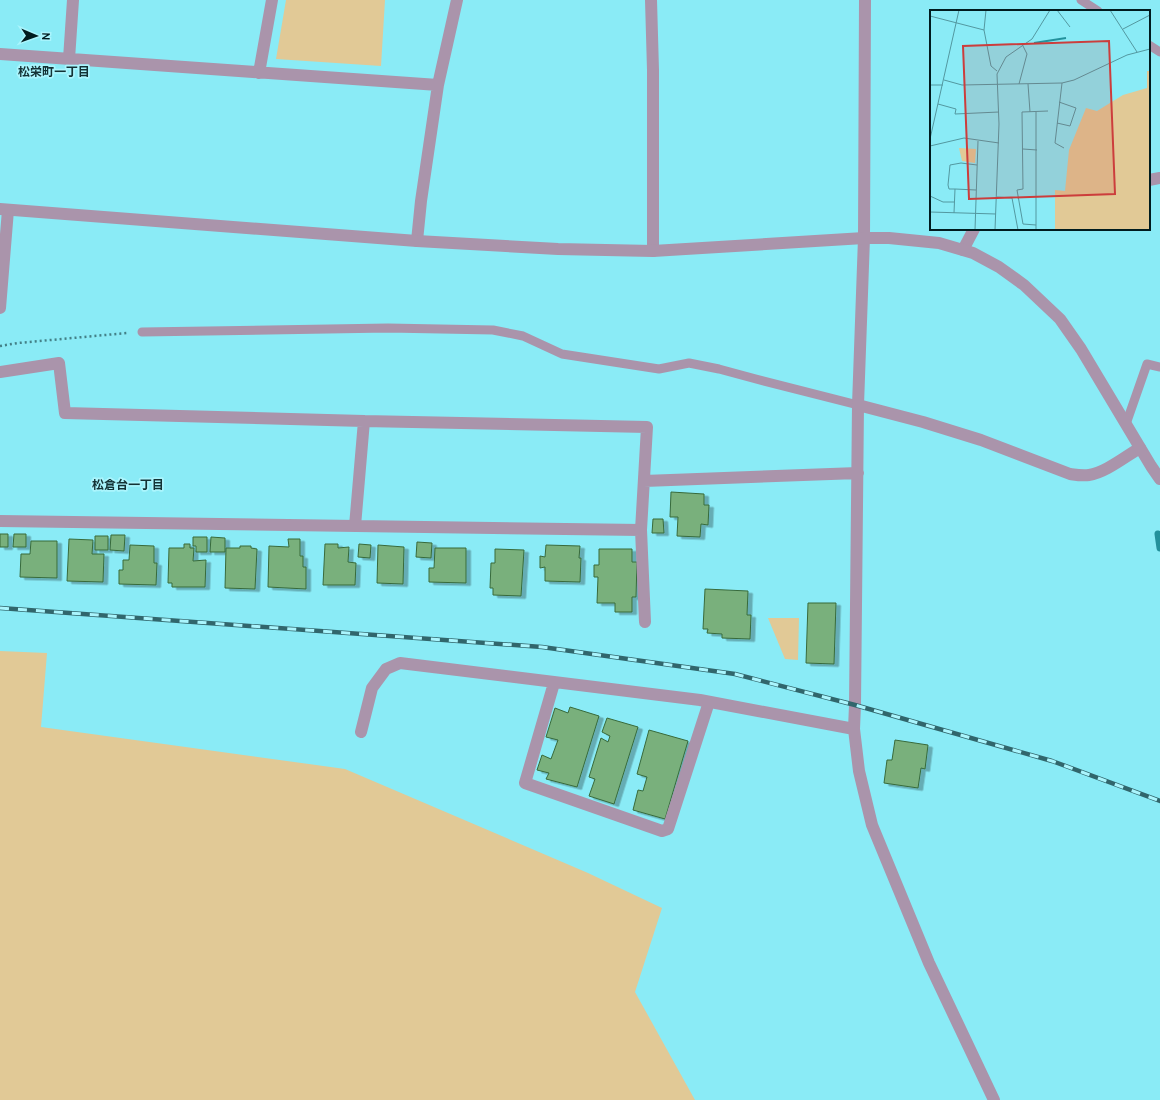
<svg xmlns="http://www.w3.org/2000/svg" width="1160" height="1100" font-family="Overpass,'Noto Sans JP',sans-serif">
<defs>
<filter id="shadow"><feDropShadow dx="4.5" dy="2.5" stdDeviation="0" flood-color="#0004"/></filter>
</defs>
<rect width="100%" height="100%" fill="#8aebf6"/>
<path fill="#e1c996" d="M286 0H385L381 66 276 59Z
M768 618H799L798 660 785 659Z
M0 651 47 653 41 727 345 769 588 873 662 908 635 992 695 1100H0Z"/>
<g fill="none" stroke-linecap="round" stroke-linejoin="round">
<path stroke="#23919c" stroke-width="7" d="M1158 534 1160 548"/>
</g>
<path fill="#79b07b" stroke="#386a3b" filter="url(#shadow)" d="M671 492 704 494V505H709L708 525 701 524 700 537 677 536 678 517H670Z
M653 519H663L664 533H652Z
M0 534H8V547H0Z
M14 534H26V547H13Z
M111 535H125L124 551 110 550Z
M95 536H108V550H95Z
M193 537H207V552H196V546H193Z
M211 537 225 538V552H210Z
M69 539 93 540 92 554H104L103 582 67 581Z
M288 539H300V556H303V567H306V589L268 587 269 546 289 547Z
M31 541H57V578L20 577 21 554H30Z
M417 542 432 543 431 558 416 557Z
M184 544H190V548H194L193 561 206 560 205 587H172V583H168L169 548H184Z
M325 544H338V548L349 547 348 562 356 563 355 585H323Z
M359 544 371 545 370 558 358 557Z
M130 545 154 546V563H157L156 585 119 584V570H123V560H129Z
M378 545 404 547 403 584 377 583Z
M546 545 580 546 579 558H581L580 582 545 581V567L540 568V556L545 557Z
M240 546H251V548L257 549 255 589 225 588 226 548H240Z
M435 548H466V583L429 582V568H434Z
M495 549 524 550 521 596 493 595V588H490L491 563H495Z
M599 549H632V562H637L636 597H632V612H615V603H597L598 577H594V565H599Z
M705 589 748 591 747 615H751L750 639 722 638V634L707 633 708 629H703Z
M808 603H836L834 664 806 663Z
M570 707 599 716 577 787 546 779 549 773 537 770 542 755 551 759 558 740 546 737 555 708 568 713Z
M607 718 638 727 614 804 589 796 595 779 589 777 601 738 608 742 610 736 602 732Z
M649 730 688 741 665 819 633 810 638 790 643 791 647 777 637 774Z
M895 740 928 745 925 769 921 768 918 788 884 783 887 760H892Z"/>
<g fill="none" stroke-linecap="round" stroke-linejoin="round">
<path stroke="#438087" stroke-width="2.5" stroke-dasharray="2 3" stroke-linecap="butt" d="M0 346 18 343 127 333"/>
<path stroke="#aa94ab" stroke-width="9" d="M1081 0 1098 11
M1149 45 1160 52
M142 332 388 328 493 330 523 336 562 354 659 369 689 363 719 369 756 379 858 405
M1126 424 1147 364 1160 367"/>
<path stroke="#aa94ab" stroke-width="12" d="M651 0 653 70V251
M865 0 864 238 858 405 855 705 854 729 859 771 872 825 929 963 994 1100
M0 54 438 85
M69 59 73 0
M259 73 272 0
M1149 180 1160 178
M417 241 421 201 438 85 457 0
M963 250 974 229
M0 308 8 210
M0 372 59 363 65 413 364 421 647 427 641 530 645 622
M858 405 923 422 981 440 1070 474C1077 475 1083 476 1089 475 1105 473 1126 456 1140 448
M644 481 858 473
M0 521 641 530
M355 526 364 421
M554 683 525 783 662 831 668 829 709 702
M361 732 372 688 386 669 400 663 700 700 854 729"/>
<path stroke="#aa94ab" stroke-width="12" d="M0 209 417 241 558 249 653 251 864 238H889L939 243 973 253 999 267 1024 285 1060 319 1081 349 1151 466 1160 479"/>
<defs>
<path id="rail" d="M0 608 542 647 735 674 855 705 1052 761 1160 801"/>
</defs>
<use href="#rail" stroke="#31666c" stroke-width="4.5"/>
<use href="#rail" stroke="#aaf5fd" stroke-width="3" stroke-dasharray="9" stroke-linecap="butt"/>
</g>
<g text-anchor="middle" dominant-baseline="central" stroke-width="3.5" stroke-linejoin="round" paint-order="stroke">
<g font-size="12" font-weight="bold" fill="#133235" stroke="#aaf5fd">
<text x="54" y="73">松栄町一丁目</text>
<text x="128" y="486">松倉台一丁目</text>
</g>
</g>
<g transform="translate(930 10)">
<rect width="220" height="220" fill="#8aebf6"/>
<path d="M217 61H220V220H125V180L135 181 139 140 156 98 167 101 193 85 217 78ZM29 138 46 139 45 153 32 151Z" fill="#e1c996"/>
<path fill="none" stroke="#23919c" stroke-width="2" d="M104 33 136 28"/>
<path fill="none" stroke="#5398a0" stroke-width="1" d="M56 0 54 20 61 56 67 61M127 0 140 17M180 0 207 42M0 6 54 20M193 19 220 5M14 70 32 75 132 73 144 70 197 45 220 39M132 73 125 133 134 138M89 74 97 44 93 36M98 74 100 102M0 75H13M8 94 26 99 25 104 69 102M106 102V220M127 113 140 116 146 98 129 92M0 129 29 0M0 136 34 128 69 133M93 139 107 140M25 179H19L18 175 20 155 31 153 47 155M0 186 13 192H24M67 187 82 188 88 220M0 202 66 204M24 203 25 179 46 180M106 215 93 214 87 180 93 179 92 102 118 101M45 220 48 131M65 220 69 114 67 64 76 47 102 29 120 0"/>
<path fill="#cc3d3c" fill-opacity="0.15" stroke="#cc3d3c" stroke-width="2" d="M179 31 185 184 39 189 33 36Z"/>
<rect width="220" height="220" fill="none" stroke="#001c1f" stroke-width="2"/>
</g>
<g transform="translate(36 36) rotate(92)" stroke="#aaf5fd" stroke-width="3" paint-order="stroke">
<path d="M0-3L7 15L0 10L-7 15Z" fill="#001c1f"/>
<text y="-6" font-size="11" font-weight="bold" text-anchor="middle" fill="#001c1f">N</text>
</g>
</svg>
